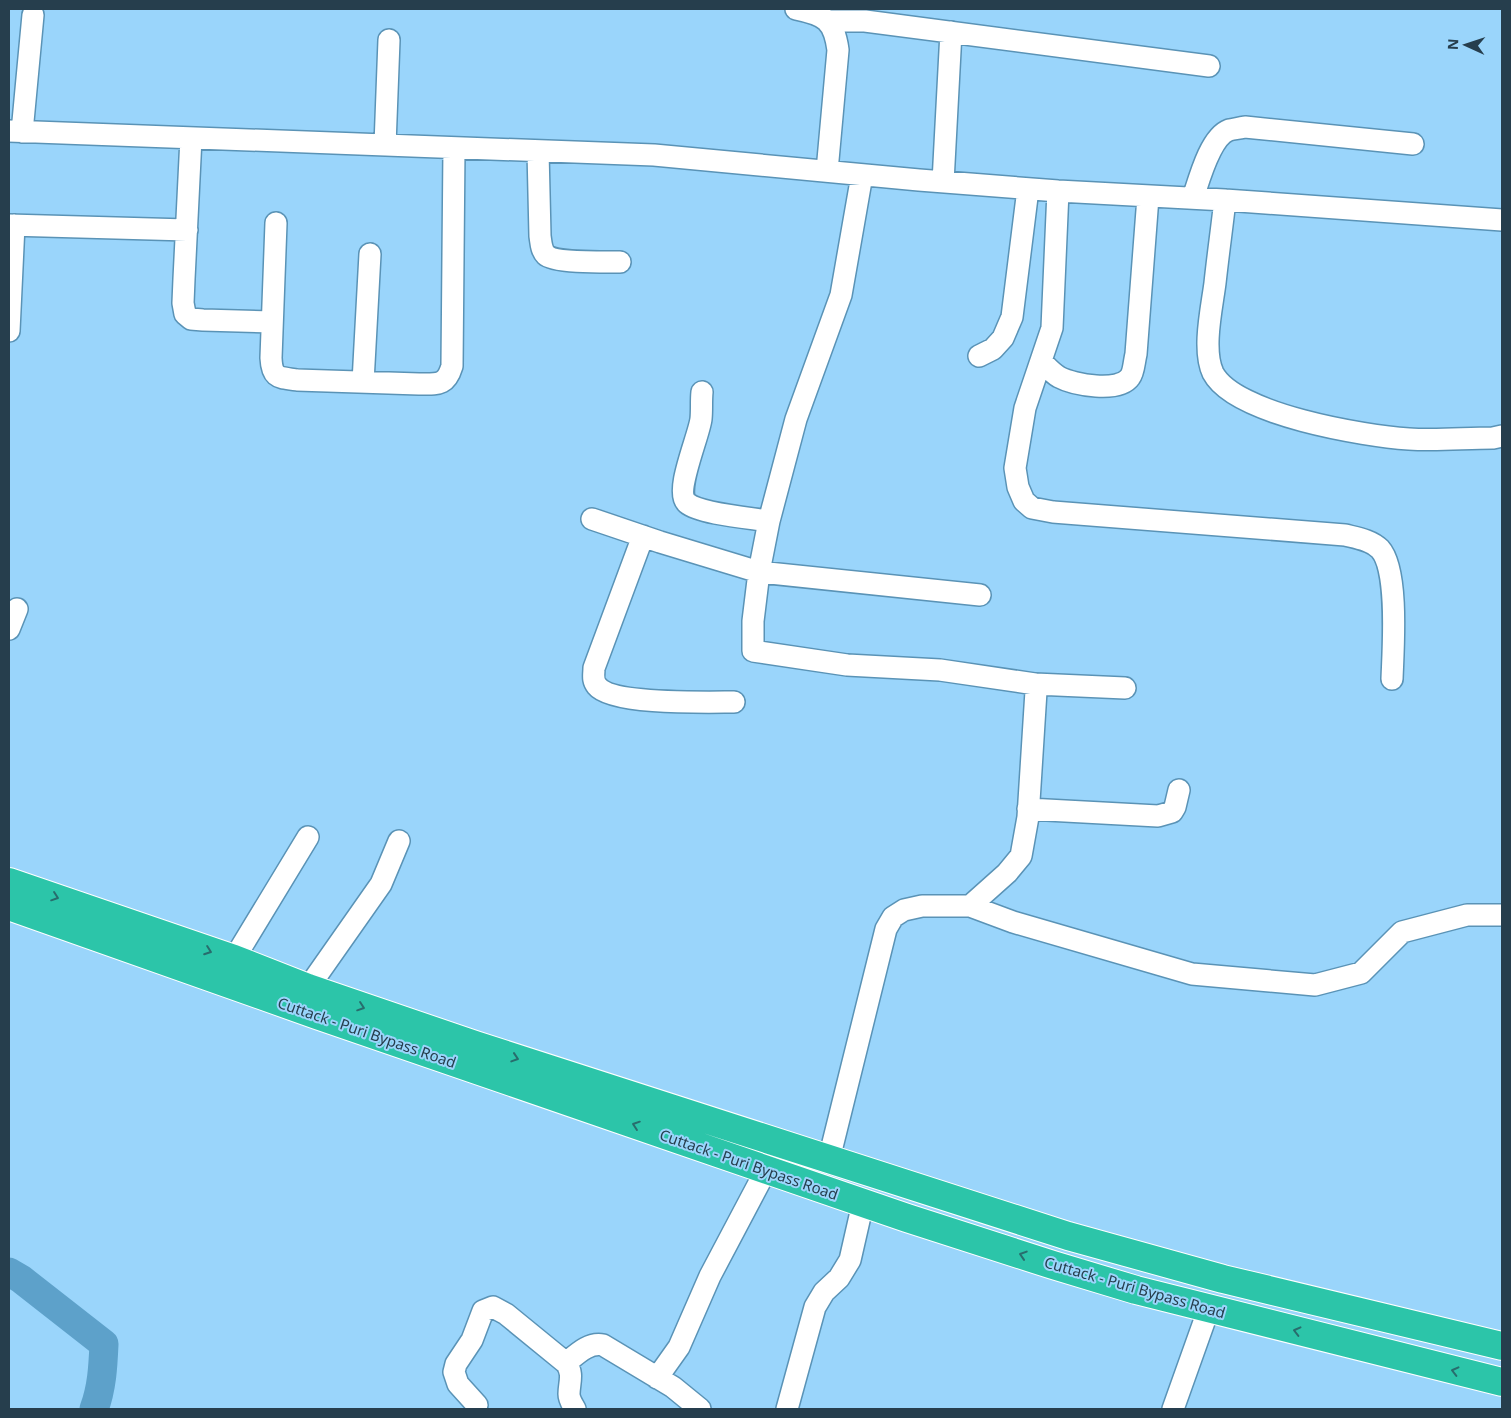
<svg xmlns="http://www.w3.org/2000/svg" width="1511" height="1418" font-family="'Noto Sans',sans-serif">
<rect width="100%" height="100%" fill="#9ad5fb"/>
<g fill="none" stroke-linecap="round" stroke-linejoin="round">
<path stroke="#5da1ca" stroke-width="29" d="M9 1272 21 1279 104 1344C103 1366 102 1388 94 1409"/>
<defs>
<path id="minor" d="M796 9C825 15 834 20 838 50L827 171
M828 21H865L1209 66
M9 131 654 155 919 180 1058 191 1225 200 1502 220
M22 132 33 15
M191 138 184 279 183 303 185 314 191 319 203 320 272 322
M385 145 389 40
M538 151 540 236C541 242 541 250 546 255 554 263 606 262 620 262
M862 175 841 295 796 419 769 521 759 572 753 621V651L847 665 940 670 1035 684 1036 691 1028 817 1021 856 1007 873 970 906
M943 182 951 32
M1058 191 1052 328 1025 408 1015 468 1018 487 1024 501 1032 508 1053 512 1345 535C1357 538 1371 540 1380 549 1399 570 1393 650 1392 679
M1193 198C1199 180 1210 137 1229 130 1234 129 1240 128 1245 127L1413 144
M1225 200C1222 227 1218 255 1215 283 1212 307 1202 350 1213 373 1235 415 1365 436 1409 439 1437 441 1465 438 1493 438L1502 436
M276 223 271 358C272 379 279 377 297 380L419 384C438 384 446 386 452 366L454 148
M9 225 187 230
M9 331 14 225
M979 356 993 349 1003 338 1012 317 1028 189
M1041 361C1046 366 1052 373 1059 377 1074 385 1119 393 1130 377 1134 372 1134 362 1136 354L1148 197
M363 382 370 254
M702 392C701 401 702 410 701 419 699 436 674 492 687 503 700 514 751 518 769 521
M592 519 660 542 759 572 980 595
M643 536 594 668C594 675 592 680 597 686 612 705 709 702 734 702
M9 629 17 609
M1035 684 1125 688
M1028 809 1158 816 1172 812 1175 807 1179 790
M234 959 308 837
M308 988 381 884 399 841
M829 1159 886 929 893 917 904 910 922 906H970L1013 922 1192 974 1315 985 1361 973 1402 932 1467 915H1502
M566 1363C577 1354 589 1342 603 1345L673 1387 700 1409
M657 1378 679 1347 710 1276 766 1170
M477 1405 458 1384 454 1372 456 1364 472 1340 483 1311 493 1307 506 1314 566 1363C574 1374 569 1383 569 1394 569 1400 573 1405 575 1409
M787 1409 815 1307 824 1292 839 1278 850 1260 863 1203
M1173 1409 1209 1308"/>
<path id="highway" d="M9 882 234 959 308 988 475 1045 1068 1236 1223 1279 1502 1346
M9 906 317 1015 677 1139 907 1218 1053 1265 1136 1290 1502 1382"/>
</defs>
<use href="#minor" stroke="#5a93b6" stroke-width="24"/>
<use href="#highway" stroke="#fff" stroke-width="30"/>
<use href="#minor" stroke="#fff" stroke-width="21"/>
<use href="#highway" stroke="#2cc5a9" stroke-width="28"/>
</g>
<defs><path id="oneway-chevron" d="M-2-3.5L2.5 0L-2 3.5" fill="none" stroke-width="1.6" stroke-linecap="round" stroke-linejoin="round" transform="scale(1.25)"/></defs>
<g stroke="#286d6d">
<use href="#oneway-chevron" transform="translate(55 897) rotate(19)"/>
<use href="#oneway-chevron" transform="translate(208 951) rotate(20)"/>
<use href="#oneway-chevron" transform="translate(361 1007) rotate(19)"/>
<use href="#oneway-chevron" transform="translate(515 1058) rotate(18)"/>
<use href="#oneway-chevron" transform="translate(636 1125) rotate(-161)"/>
<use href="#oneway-chevron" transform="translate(1023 1255) rotate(-162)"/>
<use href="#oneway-chevron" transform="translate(1297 1331) rotate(-166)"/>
<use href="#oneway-chevron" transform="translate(1455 1371) rotate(-166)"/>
</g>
<g text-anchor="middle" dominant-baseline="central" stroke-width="4" stroke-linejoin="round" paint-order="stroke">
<g font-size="15" fill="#263e4d" stroke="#9ad5fb">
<text transform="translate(367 1032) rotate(19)">Cuttack - Puri Bypass Road</text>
<text transform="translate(749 1164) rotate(19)">Cuttack - Puri Bypass Road</text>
<text transform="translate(1135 1287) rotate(16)">Cuttack - Puri Bypass Road</text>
</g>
</g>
<rect width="1511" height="1418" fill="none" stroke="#263e4d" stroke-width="20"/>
<g transform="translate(1466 45) rotate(273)" stroke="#9ad5fb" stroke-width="4" paint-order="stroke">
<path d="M0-4L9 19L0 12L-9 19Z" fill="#263e4d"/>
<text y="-8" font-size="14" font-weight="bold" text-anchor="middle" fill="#263e4d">N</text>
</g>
</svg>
